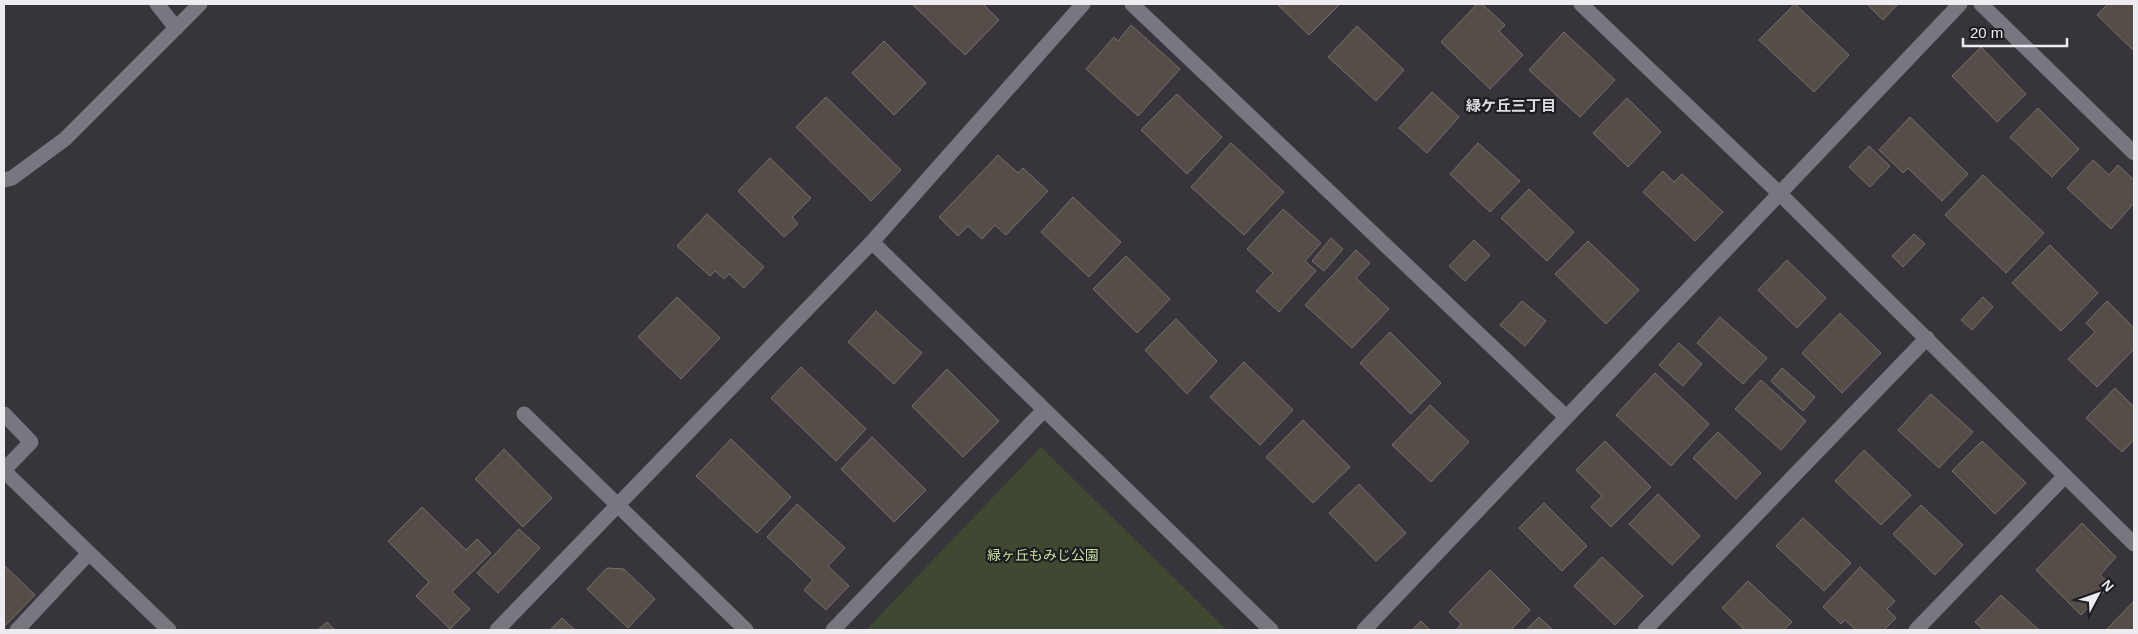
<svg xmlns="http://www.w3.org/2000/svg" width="2138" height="634" font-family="Helvetica,'Noto Sans JP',sans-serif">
<rect width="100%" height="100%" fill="#37343b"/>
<path fill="#3f4931" d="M1041 447 1227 630H866Z"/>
<path fill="#554e48" stroke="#776f69" d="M912 4H983L999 20 965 55Z
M1277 4H1340L1309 35Z
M1477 4H1482L1505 25 1499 31 1523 55 1490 89 1441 42Z
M1795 4 1849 55 1814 92 1759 40Z
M1867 4H1898L1883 20Z
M2108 4H2134V51L2097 15Z
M1131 25 1180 69 1138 116 1086 69 1114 37 1118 41Z
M1357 26 1404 70 1376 101 1328 57Z
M1564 32 1615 80 1580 117 1529 70Z
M884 41 926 83 894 115 852 73Z
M1981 47 2026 94 1997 122 1952 76Z
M1432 92 1459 117 1427 153 1399 128Z
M1177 94 1222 137 1187 174 1141 130Z
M826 97 901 170 871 201 796 127Z
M1627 98 1661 132 1628 167 1593 133Z
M2038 108 2079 149 2052 177 2010 137Z
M1910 117 1968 174 1942 201 1908 168 1903 173 1879 150Z
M1231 143 1284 192 1244 235 1191 187Z
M1478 143 1520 181 1490 212 1450 174Z
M1869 146 1890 166 1870 187 1849 167Z
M998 155 1018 173 1023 168 1048 191 1006 235 995 225 982 239 968 226 958 236 939 217Z
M770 158 811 198 792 217 798 224 784 237 738 191Z
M2093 160 2109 175 2118 165 2134 180V203L2111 229 2067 188Z
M1663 171 1674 182 1682 174 1723 212 1695 241 1643 192Z
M1983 175 2044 233 2006 273 1945 215Z
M1529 189 1574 232 1547 261 1501 218Z
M1073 197 1121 242 1089 277 1041 232Z
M1283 209 1321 243 1305 261 1316 271 1279 312 1256 291 1273 273 1247 249Z
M707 214 764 267 744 288 729 274 724 279 715 271 710 276 677 246Z
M1914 234 1925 244 1903 267 1892 256Z
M1331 238 1343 249 1324 271 1312 261Z
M1474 240 1490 255 1465 281 1449 266Z
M1588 241 1639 290 1606 324 1555 274Z
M2050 245 2098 293 2061 331 2012 283Z
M1356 250 1370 263 1356 278 1389 309 1352 348 1305 305Z
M1126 256 1170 299 1137 333 1093 289Z
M1787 260 1826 298 1797 328 1758 290Z
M677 297 720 338 681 379 638 337Z
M1983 297 1993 307 1972 330 1961 320Z
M1522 301 1546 321 1525 346 1500 325Z
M2107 301 2134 328V349L2097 387 2068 359 2095 332 2086 323Z
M876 311 922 353 894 384 848 342Z
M1840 313 1881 353 1842 393 1802 353Z
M1720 317 1767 358 1743 384 1697 343Z
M1176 319 1217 361 1187 394 1145 350Z
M1390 332 1441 383 1411 414 1360 363Z
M1679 343 1702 364 1683 386 1659 365Z
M1244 362 1293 410 1260 445 1210 397Z
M801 367 866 429 836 461 771 398Z
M1782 368 1815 397 1803 411 1771 381Z
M947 369 999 421 963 457 912 406Z
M1655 373 1709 424 1671 466 1616 415Z
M1761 380 1806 421 1781 450 1735 409Z
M2115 388 2134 407V440L2122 452 2086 418Z
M1931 394 1973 432 1939 468 1898 430Z
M1430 405 1469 442 1431 482 1392 445Z
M1303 420 1350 467 1313 503 1266 457Z
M1718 432 1761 473 1736 499 1693 458Z
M872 437 926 490 894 522 841 469Z
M731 439 791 497 757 533 696 476Z
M1605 441 1651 487 1611 527 1591 507 1602 496 1576 470Z
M1982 441 2026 483 1995 514 1952 471Z
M504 449 552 498 523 527 475 479Z
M1864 450 1911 495 1881 525 1835 481Z
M1359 484 1406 533 1376 561 1329 513Z
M1658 494 1700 536 1672 565 1629 524Z
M1544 503 1587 546 1562 571 1519 528Z
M797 504 845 548 828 566 849 586 826 610 804 590 813 580 767 537Z
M1921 505 1963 545 1935 575 1893 534Z
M422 507 466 550 477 539 491 553 452 592 470 609 450 629 416 596 429 582 388 541Z
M1803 518 1851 563 1824 591 1776 546Z
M2082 523 2116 557 2100 575 2111 585 2081 615 2036 570Z
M519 529 540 548 498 593 477 573Z
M1602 557 1643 596 1615 625 1574 586Z
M4 565 35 595 4 627Z
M1860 567 1895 601 1887 609 1896 618 1884 630H1856L1845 620 1841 624 1823 607Z
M607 568 624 569 655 599 628 628 587 589Z
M1490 570 1530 610 1511 630H1456L1461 624 1449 612Z
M1748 581 1792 622 1784 630H1745L1722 608Z
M2001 595 2039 630H1984L1975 622Z
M2134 601V630H2106Z
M1539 617 1553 630H1526Z
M562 618 575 630H550Z
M1421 621 1430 630H1412Z
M327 622 335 630H318Z"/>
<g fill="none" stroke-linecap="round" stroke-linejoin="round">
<path stroke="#7a767f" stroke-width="15" d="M157 4 176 28
M4 414 31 442 4 470
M4 471 169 630
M17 630 89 553"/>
<path stroke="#7a767f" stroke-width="15" d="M1132 4 1566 417
M1581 4 1780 194 2134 544
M1981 4 2134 153
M4 180 12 178 65 139 200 4
M872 242 1271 630
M524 414 746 630
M497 630 872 242 1083 4
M833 630 1043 411
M1364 630 1960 4
M1645 630 1927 338
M1916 630 2065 476"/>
</g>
<g text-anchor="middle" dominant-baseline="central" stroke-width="4.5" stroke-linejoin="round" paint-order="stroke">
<g font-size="14" fill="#c5e09d" stroke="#1d1c20">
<text x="1043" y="555">緑ヶ丘もみじ公園</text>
</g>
<g font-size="15" font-weight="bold" fill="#e0dce6" stroke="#1d1c20">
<text x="1511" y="105">緑ケ丘三丁目</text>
</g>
</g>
<rect width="2138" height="634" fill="none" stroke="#eeecf1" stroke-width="10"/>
<g transform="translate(2098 594) rotate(49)" stroke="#1d1c20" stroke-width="4" paint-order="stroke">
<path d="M0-4L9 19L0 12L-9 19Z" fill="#eeecf1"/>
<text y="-8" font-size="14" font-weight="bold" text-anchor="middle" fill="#eeecf1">N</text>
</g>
<path d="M1963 38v8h104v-8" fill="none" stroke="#eeecf1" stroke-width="2.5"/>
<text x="1970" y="38" font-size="15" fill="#eeecf1" stroke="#1d1c20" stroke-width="4" paint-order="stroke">20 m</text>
</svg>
